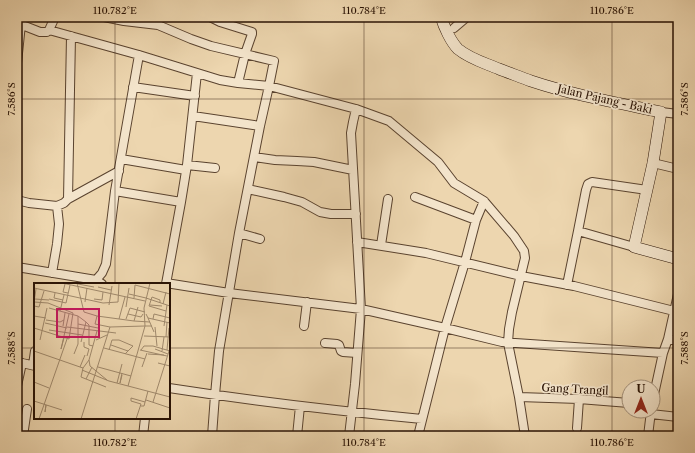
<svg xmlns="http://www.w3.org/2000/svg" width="695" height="453" font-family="'Libre Caslon Text',serif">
<rect width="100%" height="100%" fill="#edd6af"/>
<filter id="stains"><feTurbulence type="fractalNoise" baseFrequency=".005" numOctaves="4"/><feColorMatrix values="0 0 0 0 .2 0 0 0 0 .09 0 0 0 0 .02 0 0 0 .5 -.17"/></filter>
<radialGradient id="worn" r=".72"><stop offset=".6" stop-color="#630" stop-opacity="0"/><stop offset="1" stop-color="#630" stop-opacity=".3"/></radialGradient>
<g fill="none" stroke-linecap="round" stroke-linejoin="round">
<defs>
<path id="street" d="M104 17 124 21 158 25 191 39 211 46 274 61 269 86 260 126 239 233 219 351 215 395 212 436
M210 17 220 22 252 32V34L245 54 238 83
M17 23 40 32H47L49 30 139 55 220 80 238 83 269 86 356 109 389 121 395 126 438 162 454 183 484 201 514 236 524 251 525 258 512 312 509 329 508 343 519 397 525 436
M454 28 467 17
M49 30 55 17
M17 63 21 24
M133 87 195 96
M661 112 678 114
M193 116 260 126
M254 157 275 160 297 161 314 162 353 170
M121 159 186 170
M653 163 678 169
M187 165 215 168
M248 189 284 197 302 202 320 212 331 214H356
M115 191 181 202
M415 197 476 220
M68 199 71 36
M17 200 29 203 57 206 64 203 68 199 119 171
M239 233 260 239
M357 242 426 253 521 276 574 286 674 311
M381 245 388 199
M634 247 578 231 586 190 588 184 592 182 647 190
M17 267 96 280 102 284
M52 273 57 244 59 224 57 206
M96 280 102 273 106 264 115 191 139 55
M166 283 229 293 361 309 445 328 502 342 663 353 668 339 678 341
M166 284 181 202 187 165 197 73
M567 285 578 231
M304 326 307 302
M668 339 678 294
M325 343 337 344 339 345 341 351 343 352 357 353
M18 362 35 366
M33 365 35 351
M17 386 22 363
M169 388C253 401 338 411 422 419
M519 397 579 399 629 403
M653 399 663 353
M651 414 678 417
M577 428 579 399
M23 436 27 409
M143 436 145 418
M297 436 300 406
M349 436 355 384 361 309 351 133 353 122 356 109
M418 436 445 328 465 262 476 220 484 201
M648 436 651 411"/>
<path id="secondary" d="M441 17C444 27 451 42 458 49 470 59 485 63 499 69 510 73 520 77 531 81 573 95 618 103 661 112L653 163 634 247 678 259"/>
</defs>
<use href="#street" stroke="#5a432f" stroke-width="10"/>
<use href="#secondary" stroke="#291204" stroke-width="12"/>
<use href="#street" stroke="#f3e4cb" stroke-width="8"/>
<use href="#secondary" stroke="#f3e4cb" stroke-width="11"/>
</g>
<path fill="none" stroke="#291204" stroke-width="1" stroke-opacity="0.45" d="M115 17V284M364 17V436M612 17V436M17 99H678M17 348H35M169 348H678M115 418V436"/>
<g text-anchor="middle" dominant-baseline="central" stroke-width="3.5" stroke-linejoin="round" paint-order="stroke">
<g font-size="11" fill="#291204" stroke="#f3e4cb">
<text transform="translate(605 99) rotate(13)">Jalan Pajang - Baki</text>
<text transform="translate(575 389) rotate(3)">Gang Trangil</text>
</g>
</g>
<g transform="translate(34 283)">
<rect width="136" height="136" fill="#edd6af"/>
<path fill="none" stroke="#9f886b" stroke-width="1" d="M28 0 111 18M43 0 50 29 63 33 61 41 76 44 47 136M31 1 29 9 34 10M44 1 60 4M64 4 77 7M0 5 69 20 84 19 85 0M21 10 20 15 29 17M95 11 112 15M100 15 101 2 136 11M112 15 136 23M1 16 15 17M15 16 32 20 36 2M60 16 68 17 69 9M0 19 2 6M51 19 53 5M126 20V17L118 14 115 23 132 28M129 21 132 9M75 22 78 3M116 22 128 23M0 23 5 24 10 8M92 24 95 5M15 25 44 33 52 39 55 42V62L59 63M26 28 30 12M94 31 107 34 109 31M112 31 114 35 136 40M0 33 12 35M63 33 100 38 104 24M114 35 120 49M85 36 91 14M92 36 96 25 111 29M119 36 120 31 136 35M12 37 26 39 30 37M100 38 116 39M11 40 33 45M44 41 64 45M29 43 31 30M130 43 133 22M33 44 82 50M76 44 111 43 110 25 116 0M121 44 123 63M0 45 35 56 39 30 14 20 0 19M15 47 48 52M110 53 136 54M132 54 133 39M30 55 27 66 35 31M6 57 13 25M62 57 73 52M47 59 52 39M50 59V64L55 66 53 73M77 62 94 68M70 65 111 76M121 66 134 71M75 67 78 57H85L99 63 91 71M106 67 133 73M107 67 110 63H119L136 68M133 67 135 45M0 68 46 84M128 68 130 54M40 71 44 61V33M114 71 130 72M51 72 46 84 49 85 47 94 72 104M55 77 56 83 73 97M124 80 136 83M64 84 97 93M108 84 113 70M49 85 55 77 63 48M48 87 75 98 136 114M88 92 86 100 88 90M52 96 58 84M0 99 15 105M83 100 88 81M94 103 111 43H118M97 115V118L107 121 102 136M97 115 111 119M112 117 136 125M0 118 28 127M119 119 136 65M12 122 11 129 12 122M107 123H110L114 108M5 136 33 56"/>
<path fill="#c2185b" fill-opacity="0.15" stroke="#c2185b" stroke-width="2" d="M23 26H65V54H23Z"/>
<rect width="136" height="136" fill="none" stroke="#291204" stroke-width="2"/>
</g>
<rect width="695" height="453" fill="none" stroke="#edd6af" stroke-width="44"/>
<g transform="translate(641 399)"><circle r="19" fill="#f3e4cb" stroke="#a2907b"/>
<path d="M0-3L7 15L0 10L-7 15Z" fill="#8f2418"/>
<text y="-6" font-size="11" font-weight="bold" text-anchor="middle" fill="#291204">U</text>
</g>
<rect x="22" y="22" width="651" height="409" fill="none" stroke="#291204" stroke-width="1.5"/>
<g font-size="10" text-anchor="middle" fill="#291204">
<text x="115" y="14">110.782°E</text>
<text x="364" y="14">110.784°E</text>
<text x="612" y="14">110.786°E</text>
<text transform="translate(11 99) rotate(-90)" y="4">7.586°S</text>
<text transform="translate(684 99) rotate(-90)" y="4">7.586°S</text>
<text transform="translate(11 348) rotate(-90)" y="4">7.588°S</text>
<text transform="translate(684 348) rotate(-90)" y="4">7.588°S</text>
<text x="115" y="446">110.782°E</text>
<text x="364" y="446">110.784°E</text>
<text x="612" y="446">110.786°E</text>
</g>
<rect width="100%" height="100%" filter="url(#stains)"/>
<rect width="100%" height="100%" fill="url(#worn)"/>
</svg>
